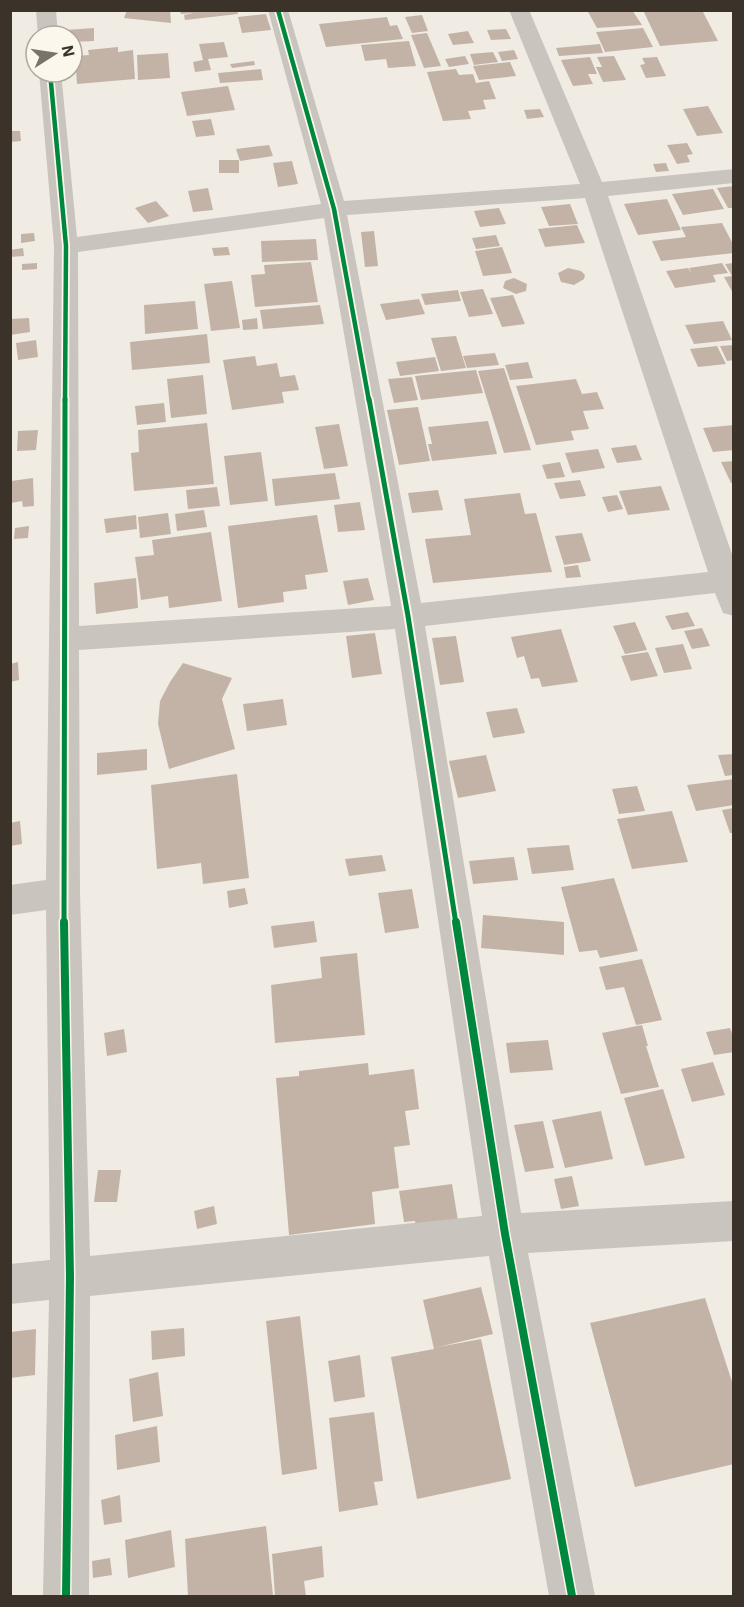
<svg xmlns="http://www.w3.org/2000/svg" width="744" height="1607" font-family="'IBM Plex Sans',sans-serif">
<rect width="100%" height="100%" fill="#f0ece4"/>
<path fill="#c3b3a6" d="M127 10H170L171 23 124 18Z
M180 10H237L238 14 185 20 184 15 193 13 181 14Z
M587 10H632L642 25 597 28Z
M643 10H702L718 41 660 46Z
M266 14 271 30 242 33 238 17Z
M422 15 428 31 412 33 405 17Z
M387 17 390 26 397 25 403 39 326 47 319 24Z
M94 28V41L72 42V36H66V30Z
M643 28 653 47 605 52 596 32Z
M506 29 511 39 491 40 487 30Z
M468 31 474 43 453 45 448 34Z
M427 33 441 66 424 68 411 35Z
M409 41 416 66 388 68 386 59 365 61 361 45Z
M224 42 228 57 208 59 211 70 195 72 193 62 203 60 199 44Z
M600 44 603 53 559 56 556 48Z
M118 47V52L133 50 135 79 77 84 75 56 89 55 88 50Z
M514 50 518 59 502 61 498 52Z
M493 52 498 62 474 65 470 54Z
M168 53 170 78 138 80 137 55Z
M465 56 469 64 449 67 445 59Z
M614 56 626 80 603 82 596 67H602L597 57Z
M590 57 597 74H588L593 84 573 86 561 60Z
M657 57 666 76 646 78 640 65 645 64 642 58Z
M254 61 255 65 232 68 230 64Z
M510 62 516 76 479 80 473 66Z
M261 69 263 80 220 83 218 73Z
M456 69 459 75 473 74 476 83 489 81 496 99 483 100 486 109 468 111 471 119 443 121 427 72Z
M228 86 235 110 187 116 181 92Z
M708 106 723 133 697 136 683 109Z
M540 109 544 117 527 119 524 110Z
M211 119 215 135 196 137 192 121Z
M10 131H20L21 141 10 142Z
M687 143 693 154 687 155 690 162 677 164 667 145Z
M269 145 273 156 240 161 236 149Z
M219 160H239V173H219Z
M292 161 298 184 278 187 273 163Z
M666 163 669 171 656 172 653 164Z
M734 186V208H728L717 188Z
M208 188 213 210 193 212 188 191Z
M713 189 724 209 683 215 672 194Z
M667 199 681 230 638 235 624 204Z
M156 201 169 216 148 223 135 208Z
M570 204 578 224 549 226 541 207Z
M499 208 506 224 480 227 474 211Z
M722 223 734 246V253L661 261 652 241 686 237 681 227Z
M577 225 585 243 545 247 538 229Z
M374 231 378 266 365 267 361 232Z
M34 233 35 241 21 243V234Z
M496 235 500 246 476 249 472 238Z
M316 239 318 260 262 262 261 241Z
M228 247 230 255 214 256 212 248Z
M502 247 512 273 483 276 475 251Z
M23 248 24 256 10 257V250Z
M311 262 318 302 255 307 251 275 265 274 264 265Z
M37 263V269L22 270V264Z
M722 263 728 273 713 275 716 282 675 288 666 271 688 268 692 274 689 268Z
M734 263V295L724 277 732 276 725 264Z
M568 268 581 271 585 275 584 279 574 285 561 282 558 273Z
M514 278 527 284 526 291 516 294 503 288 505 281Z
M232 281 240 328 211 331 204 284Z
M483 289 493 314 469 317 460 292Z
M458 290 461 301 425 305 421 294Z
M513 295 525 324 502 327 490 298Z
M419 299 425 314 386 320 380 304Z
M195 301 198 329 145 334 144 305Z
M320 305 324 324 263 329 260 310Z
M29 318 30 332 10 335V319Z
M257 318 258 329 243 330 242 320Z
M723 321 732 340 694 344 685 325Z
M207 334 210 363 132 370 130 342Z
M456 336 466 368 441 371 431 338Z
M36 340 38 357 18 360 16 343Z
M734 345V360L727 361 720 346Z
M717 346 726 364 698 367 690 349Z
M495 353 499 365 467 368 463 356Z
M255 356 257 366 277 363 280 377 295 375 299 390 282 392 284 403 232 410 223 360Z
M435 357 439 371 400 376 396 362Z
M528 362 533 378 510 380 505 365Z
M504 368 531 450 504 453 478 371Z
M476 370 483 393 421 400 415 376Z
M203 375 207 414 171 418 167 379Z
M412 377 418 400 394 403 388 379Z
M576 379 582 394 597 392 604 409 583 411 589 429 571 431 574 440 536 445 516 386Z
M164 403 166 422 137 425 135 406Z
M418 407 430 461 399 465 387 410Z
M488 421 497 454 432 461 428 444H432L428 427Z
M207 423 214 484 134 491 131 453 139 452 138 430Z
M339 424 348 466 324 469 315 427Z
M734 425V450L713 452 703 428Z
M38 430 36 450 17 451 18 431Z
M636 445 642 460 617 463 611 448Z
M598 449 605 468 572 473 565 453Z
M261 452 268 501 230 505 224 456Z
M734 461V483H731L721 462Z
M560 462 565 477 547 479 542 465Z
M335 473 340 499 275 506 272 479Z
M33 478 34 506 23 507 22 501 11 503V481Z
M580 480 586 496 560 499 554 483Z
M661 486 670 510 628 515 619 491Z
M217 487 220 506 188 509 186 490Z
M438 490 443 510 412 513 408 493Z
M520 493 525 514 536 513 552 572 433 583 425 539 471 535 464 499Z
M617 495 623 509 608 512 602 497Z
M360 502 365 530 338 532 334 505Z
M204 510 207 527 177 531 175 514Z
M168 513 171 534 140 538 138 517Z
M136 515 137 529 106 533 104 519Z
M317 515 328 572 305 575 307 589 283 592 284 602 238 608 228 526Z
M29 526 28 538 14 539 15 528Z
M211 532 222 601 169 608 168 596 141 600 135 557 154 555 152 540Z
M582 533 591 561 564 565 555 536Z
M578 565 581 577 566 578 564 567Z
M136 578 138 608 96 614 94 583Z
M368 578 374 600 348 605 343 581Z
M688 612 695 626 672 630 665 616Z
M635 622 647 650 625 654 613 626Z
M702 628 710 646 692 649 684 631Z
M561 629 578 682 542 687 539 678 531 679 524 656 517 658 511 637Z
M375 633 382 674 352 678 346 636Z
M456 636 464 682 440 685 432 638Z
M683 644 692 669 664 673 655 648Z
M648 652 658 676 631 681 621 656Z
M18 662 19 680 10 682V664Z
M183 663 232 678 222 699 235 749 169 769 158 724 160 701 170 682Z
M283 699 287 725 247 731 243 704Z
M517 708 525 733 493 738 486 712Z
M147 749V770L97 775V753Z
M734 754V775L725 776 718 755Z
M486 755 496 791 458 798 449 761Z
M237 774 249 878 203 884 201 863 157 869 151 785Z
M734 779V805L696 811 687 785Z
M637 786 645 811 619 814 612 789Z
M734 808V833H730L722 810Z
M672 811 688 862 632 869 617 819Z
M20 821 22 844 10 846V823Z
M569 845 574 870 532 874 527 848Z
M382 855 386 871 349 876 345 859Z
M514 857 518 880 473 884 469 861Z
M614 878 638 951 600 958 597 950 579 952 561 887Z
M245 888 248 904 229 908 227 891Z
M412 889 419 928 385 933 378 893Z
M483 915 564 922V955L481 948Z
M314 921 317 942 274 948 271 926Z
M357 953 365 1035 275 1043 271 985 322 978 320 957Z
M642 959 662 1020 636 1025 624 987 606 990 599 967Z
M642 1025 648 1046H646L659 1087 621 1094 602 1033Z
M730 1028 734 1039V1052L714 1055 706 1032Z
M124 1029 127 1052 107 1056 104 1033Z
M548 1040 553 1070 510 1073 506 1043Z
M713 1062 725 1095 692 1102 681 1069Z
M368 1063 369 1075 414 1069 419 1109 405 1111 410 1145 394 1147 399 1188 372 1192 375 1224 289 1235 276 1078 299 1076V1071Z
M663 1089 685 1158 645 1166 624 1098Z
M601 1111 613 1159 565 1168 552 1120Z
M543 1121 554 1168 525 1172 514 1125Z
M98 1170H121L117 1202H94Z
M572 1176 579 1206 561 1209 554 1179Z
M452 1184 459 1227 417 1233 415 1221 404 1222 399 1191Z
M214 1206 217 1224 197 1229 194 1211Z
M481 1287 493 1334 438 1347 481 1339 511 1479 417 1499 391 1357 434 1349 423 1300Z
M705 1298 734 1388V1464L635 1487 590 1323Z
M300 1316 317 1469 282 1475 266 1321Z
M184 1328 185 1356 152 1360 151 1331Z
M36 1329 35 1375 10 1378V1332Z
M360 1355 365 1397 334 1402 328 1361Z
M158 1372 163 1416 133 1422 129 1379Z
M374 1412 383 1481 374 1482 378 1505 339 1512 329 1418Z
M157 1426 160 1462 117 1470 115 1435Z
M120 1495 122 1522 104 1525 101 1500Z
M266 1526 273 1596H188L185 1539Z
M171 1530 175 1567 128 1578 125 1540Z
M322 1546 324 1577 304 1581 306 1596H275L272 1554Z
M110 1558 112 1575 93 1578 92 1561Z"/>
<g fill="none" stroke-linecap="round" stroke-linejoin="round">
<path fill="#c9c4bd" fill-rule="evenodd" d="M36 10H56L58 36H38Z
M268 10H288L344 201 580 184 509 10H529L602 182 734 169V183L608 196 734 560V616L723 613 715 593 425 626 521 1213 734 1201V1241L528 1253 595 1596H549L489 1256 90 1296 89 1596H43L49 1300 10 1304V1264L50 1260 46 910 10 915V885L46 880 54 246 39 72H61L77 237 321 204ZM585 198 708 572 421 603 347 215ZM324 218 391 606 79 626 78 252ZM395 629 482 1216 90 1256 80 893 79 650Z"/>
<defs>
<path id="cycleway-far2" d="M278 10 334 209 369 401
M50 72 66 246 65 401"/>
<path id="cycleway-far1" d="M369 399 408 616 456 924
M64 924 65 399"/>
<path id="cycleway" d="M64 922 70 1277 66 1596
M456 922 505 1234 572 1596"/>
</defs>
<use href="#cycleway-far2" stroke="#fbf7ed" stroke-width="8"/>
<use href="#cycleway-far1" stroke="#fbf7ed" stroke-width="9"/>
<use href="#cycleway" stroke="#fbf7ed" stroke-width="11"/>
<use href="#cycleway-far2" stroke="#00873e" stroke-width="4.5"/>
<use href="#cycleway-far1" stroke="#00873e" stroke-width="5"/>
<use href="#cycleway" stroke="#00873e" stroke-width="8"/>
</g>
<rect width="744" height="1607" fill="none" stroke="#3b322a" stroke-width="24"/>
<g transform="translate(54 54) rotate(78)"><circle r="28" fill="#fbf7ed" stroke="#aea89f" stroke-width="1.5"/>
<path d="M0-4.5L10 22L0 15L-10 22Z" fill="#7a736b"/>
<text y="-9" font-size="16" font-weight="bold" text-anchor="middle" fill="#3b322a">N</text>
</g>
</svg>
